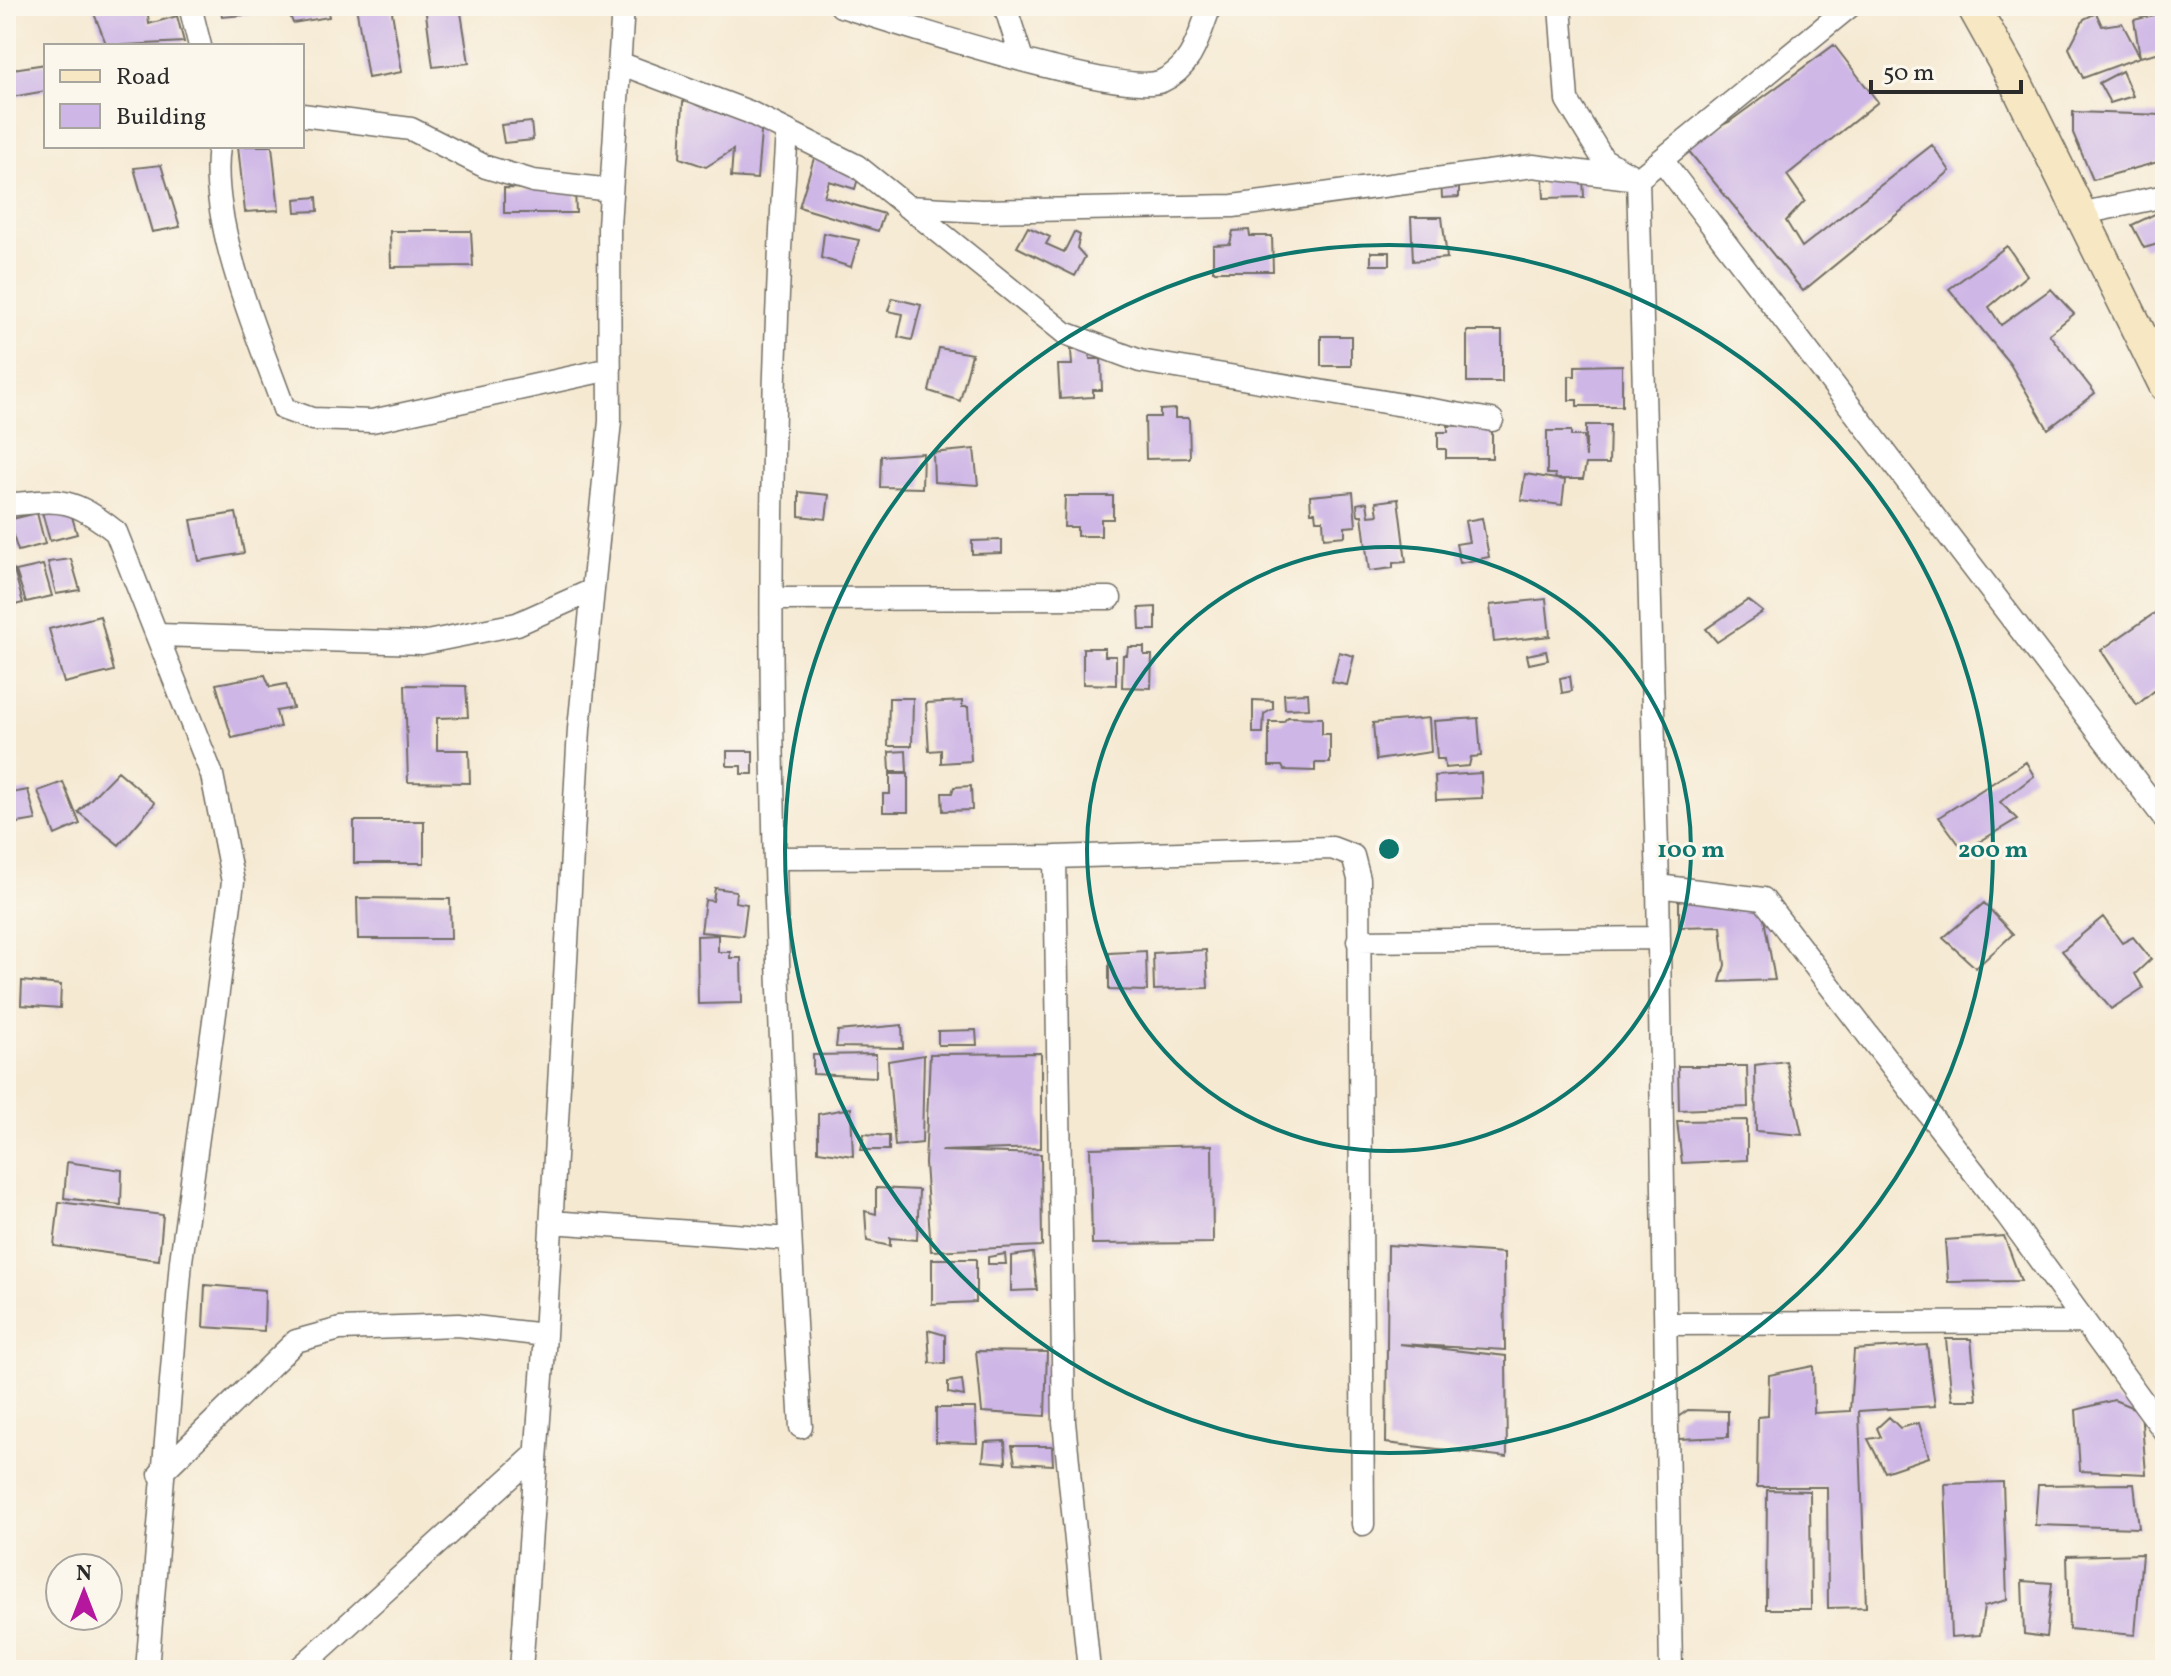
<svg xmlns="http://www.w3.org/2000/svg" width="2171" height="1676" font-family="Vollkorn,serif">
<rect width="100%" height="100%" fill="#fbf7ec"/>
<filter id="ink" filterUnits="userSpaceOnUse"><feTurbulence type="fractalNoise" baseFrequency=".0125" numOctaves="2"/><feDisplacementMap in="SourceGraphic" scale="16" xChannelSelector="R" yChannelSelector="G"/><feConvolveMatrix kernelMatrix="1 2 1 2 8 2 1 2 1" color-interpolation-filters="sRGB"/></filter>
<filter id="wash" filterUnits="userSpaceOnUse"><feTurbulence type="fractalNoise" baseFrequency=".006" numOctaves="4" result="noise"/><feDisplacementMap in="SourceGraphic" scale="32" xChannelSelector="R" yChannelSelector="G"/><feGaussianBlur stdDeviation="1.8" result="paint"/><feColorMatrix in="noise" values="0 0 0 0 0 0 0 0 0 0 0 0 0 0 0 0 0 1.4 0 .05"/><feComposite in="paint" operator="in"/></filter>
<g filter="url(#wash)">
<rect width="100%" height="100%" fill="#f5e9d2"/>
<g id="blocks">
<path fill="#ceb6e6" d="M114 6H147L149 24 177 16 184 42 107 46 93 11Z
M221 6H253L254 14 222 17Z
M286 6H327L329 17 293 23Z
M356 6H391L402 72 368 78Z
M425 6H460L469 63 433 67Z
M2096 13 2102 26 2122 23 2140 57 2083 78 2069 48 2084 19Z
M2162 13 2165 51 2140 57 2134 20Z
M1834 45 1878 102 1787 175 1805 201 1786 221 1802 247 1932 145 1950 171 1803 291 1683 144 1729 122Z
M46 64V91L6 98V70Z
M2122 71 2133 96 2110 103 2099 83Z
M690 97 762 121 757 179 731 177 733 150 706 167 680 158 683 102Z
M2073 112 2165 115V160L2093 180 2073 133Z
M531 122 533 140 504 143 501 125Z
M238 146H272L279 210 245 212Z
M815 155 861 168 855 189 829 181 824 196 884 214 878 231 799 207Z
M161 165 180 227 152 232 134 168Z
M1441 177H1459V197L1442 198Z
M1543 179H1583L1584 197 1544 198Z
M504 188 575 189 576 213H504Z
M317 197 318 211 296 212 295 199Z
M2165 209V242L2144 248 2132 225Z
M1411 217H1442L1447 258 1413 261Z
M1028 227 1050 237 1046 244 1064 252 1074 232 1080 235 1077 248 1085 257 1075 276 1017 247Z
M1249 230 1250 236H1272L1273 271H1213V245L1230 244 1233 231Z
M390 231H471L473 266 391 267Z
M824 233 859 240 851 267 821 258Z
M2007 246 2027 275 1989 307 2001 325 2051 289 2074 314 2049 334 2095 393 2048 429 2010 364 1949 289Z
M1371 252H1390V265H1371Z
M892 298 921 305 912 340 898 337 903 314 888 311Z
M1467 331H1502V382H1467Z
M1321 336H1351V366H1321Z
M939 348 972 354 960 401 929 391Z
M1071 350H1089L1090 359H1101L1102 390H1093V397L1060 399 1058 365H1072Z
M1622 365V406H1577V400H1569V376H1575V366Z
M1175 409V418H1189L1190 458 1146 459 1145 417H1160V410Z
M1492 420V458H1446V449H1438V432H1448V426L1471 425Z
M1586 425H1610L1609 464H1586L1583 479H1556L1565 480 1562 505 1521 500 1525 474 1556 479 1555 474H1547V431H1571V436H1584L1586 458Z
M974 449 978 485 934 482 933 453Z
M923 453 922 488 880 487 881 456Z
M799 492 829 495 826 519 799 516Z
M1353 492 1356 526 1345 527V536L1324 538 1323 520H1316L1315 512H1311L1310 496Z
M1065 496H1113V519H1101V536H1077V527H1064Z
M1398 499 1406 562 1393 563V568L1369 571 1362 515H1358L1357 504 1367 502 1369 516 1378 515 1376 502Z
M69 506 77 534 50 541 42 512Z
M37 513 45 544 18 551 8 520Z
M236 513 244 553 199 561 191 520Z
M1482 518 1489 557 1460 563 1456 544 1469 542 1465 521Z
M1002 540V553L972 554V541Z
M71 559 80 590 56 594 48 562Z
M43 565 52 596 26 602 16 571Z
M14 570 23 603 6 607V572Z
M1546 599 1550 636 1494 642 1490 605Z
M1748 600 1763 612 1717 642 1706 629Z
M2165 606V682L2137 705 2101 650Z
M1156 607V630H1140L1139 608Z
M100 616 114 671 64 683 49 629Z
M1128 647H1144V655H1152L1151 688 1122 687 1123 655H1127Z
M1083 648H1105V656H1116V685L1083 684Z
M1546 651 1548 660 1529 664 1527 655Z
M1339 652 1354 656 1347 685 1332 682Z
M265 675 270 687 286 684 293 708 276 711 280 727 232 738 216 684Z
M1570 676 1572 691 1562 693 1560 678Z
M405 685 466 686 468 717 437 718V750H469L470 783 408 782Z
M1308 693 1309 708 1285 709 1284 694Z
M889 698H913L912 746H888Z
M1253 700 1273 701V709L1264 714 1263 733H1253Z
M962 701V707H968L971 761 941 763V750L929 751 926 703Z
M1288 717 1322 718V734H1330V763H1315V771L1284 770 1282 766H1269V722H1283Z
M1429 718 1431 752 1376 760 1373 723Z
M1478 718 1481 756 1471 757 1469 766 1445 768 1444 759H1437L1434 721Z
M727 751H753V774H741V766H727Z
M906 751 907 772H890L889 752Z
M2026 762 2034 776 2000 802 2017 819 1964 851 1939 817Z
M118 771 155 803 119 845 78 812Z
M1481 773 1482 798 1436 800 1435 776Z
M890 774H908V812H883V794H890Z
M63 782 80 824 55 835 38 791Z
M971 786 972 810 943 811 942 793H952L954 787Z
M28 790 36 820 6 825V794Z
M354 821H424V863H354Z
M715 888 736 891 735 902 747 904 743 936 701 932 705 900 713 901Z
M357 898 450 899 451 939H358Z
M1679 900 1762 908 1775 980 1720 982 1725 965 1721 926 1679 927Z
M1984 903 2013 934 1976 968 1943 938Z
M2103 917 2122 943 2133 937 2151 959 2135 974 2143 988 2111 1009 2062 951Z
M718 935V952H730V958H741L742 1003 698 1004 697 936Z
M1206 950 1208 988 1154 990 1153 953Z
M1146 951 1147 991 1109 990V953Z
M22 981 61 985 60 1008 21 1005Z
M902 1025 903 1048 836 1047 838 1031Z
M976 1030 977 1045H938V1031Z
M1041 1053V1148L941 1151 1041 1154 1042 1246 931 1251 925 1163 930 1054Z
M876 1054V1077L813 1074V1055Z
M924 1055 922 1143 895 1146 888 1061Z
M1786 1061 1802 1135 1756 1131 1755 1065Z
M1678 1066H1747L1748 1107 1679 1110Z
M851 1108 853 1156 818 1151V1114Z
M1747 1120V1160L1682 1163 1677 1121Z
M864 1134 889 1136V1150H861Z
M1212 1145 1213 1243 1092 1244 1090 1148Z
M67 1162 122 1170 121 1205 64 1198Z
M876 1188 919 1190 917 1240 890 1238V1246L867 1241 865 1211 876 1214Z
M59 1202 163 1215 159 1260 54 1246Z
M2004 1236 2021 1281 1948 1282 1945 1240Z
M1388 1245 1504 1253 1505 1350 1399 1344 1506 1356 1507 1457 1386 1443Z
M1033 1253 1037 1290 1011 1291V1256Z
M1005 1254 1006 1264H988V1257Z
M932 1259H976V1302L932 1304Z
M205 1285 265 1290 264 1331 203 1327Z
M928 1330 945 1335V1364L930 1363Z
M1946 1339H1971L1977 1400H1952Z
M1927 1345 1935 1406 1859 1411 1866 1607 1828 1608 1827 1487H1757L1758 1417 1768 1416 1769 1375 1813 1366 1814 1413 1850 1411 1854 1350Z
M976 1351 1047 1352 1045 1416 982 1412Z
M962 1380 964 1396 948 1393V1382Z
M2114 1400 2141 1411 2146 1474 2080 1471 2076 1410Z
M936 1408H975L977 1443 936 1442Z
M1688 1410 1728 1411V1437L1678 1439V1417Z
M1889 1417 1900 1428 1919 1423 1929 1457 1885 1472 1868 1439 1881 1437 1877 1428Z
M1005 1441 1006 1463 983 1461 985 1442Z
M1012 1446H1052L1053 1465 1015 1463Z
M2003 1482 2007 1600 1984 1606 1980 1635 1951 1637 1945 1484Z
M2134 1484 2139 1528 2035 1525 2038 1485Z
M1767 1490 1810 1491 1811 1609H1766Z
M2142 1554 2135 1635 2069 1629 2067 1556Z
M2022 1581 2052 1583 2046 1637 2024 1634Z"/>
</g>
</g>
<g filter="url(#ink)">
<use href="#blocks" fill-opacity="0" stroke="#726e65" stroke-width="2"/>
<g fill="none" stroke-linecap="round" stroke-linejoin="round">
<defs>
<path id="minor" d="M190 6 200 46
M841 6C893 22 1123 98 1162 81 1193 67 1199 35 1210 6
M1005 6 1022 59
M1850 6 1638 179 1658 886 1763 899 2007 1215 2165 1432
M619 63 749 112 857 166 1065 333 1140 361 1492 420
M302 115 411 129 486 167 533 181 611 190
M787 131C757 562 775 996 801 1427
M219 146C208 223 258 336 284 409L312 419 372 421 610 369
M1662 160 2165 819
M907 207 982 211 1233 206 1533 166 1638 179 1603 159 1567 100 1560 6
M2079 214 2165 196
M6 505C62 499 71 497 116 532L212 775 233 882 181 1261 147 1670
M772 599 1110 598
M158 635 422 643 517 624 593 590
M1055 857 1064 1422 1089 1670
M775 858 1055 857 1332 848 1353 856 1359 879 1363 1524
M1658 886 1671 1670
M1358 941 1659 938
M551 1222 790 1239
M1667 1324 2085 1322
M160 1474 296 1341 340 1329 458 1325 545 1335
M298 1670 534 1456
M521 1670 545 1335 579 729 610 421 609 226 623 6"/>
<path id="secondary" d="M1973 6 2016 83 2165 385"/>
</defs>
<use href="#minor" stroke="#726e65" stroke-width="25"/>
<use href="#secondary" stroke="#726e65" stroke-width="35"/>
<use href="#minor" stroke="#fff" stroke-width="22"/>
<use href="#secondary" stroke="#f7e8c3" stroke-width="32"/>
</g>
</g>
<g fill="none" stroke="#0f766e" stroke-width="4">
<circle cx="1389" cy="849" r="302"/>
<circle cx="1389" cy="849" r="604"/>
</g>
<circle cx="1389" cy="849" r="12" fill="#0f766e" stroke="#fbf7ec" stroke-width="4"/>
<g font-size="24" text-anchor="middle" font-weight="bold" fill="#0f766e" stroke="#fbf7ec" stroke-width="6" stroke-linejoin="round" paint-order="stroke">
<text x="1691" y="857">100 m</text>
<text x="1993" y="857">200 m</text>
</g>
<rect width="2171" height="1676" fill="none" stroke="#fbf7ec" stroke-width="32"/>
<rect x="44" y="44" width="260" height="104" fill="#fbf7ec" stroke="#a8a59f" stroke-width="2"/>
<rect x="60" y="70" width="40" height="12" fill="#f7e8c3" stroke="#a8a59f" stroke-width="2"/>
<text x="116" y="84" font-size="24" fill="#2b2b2b">Road</text>
<rect x="60" y="104" width="40" height="24" fill="#ceb6e6" stroke="#a8a59f" stroke-width="2"/>
<text x="116" y="124" font-size="24" fill="#2b2b2b">Building</text>
<g transform="translate(84 1592)"><circle r="38" fill="#fbf7ec" stroke="#a8a59f" stroke-width="2"/>
<path d="M0-6L14 30L0 20L-14 30Z" fill="#b5179e"/>
<text y="-12" font-size="22" font-weight="bold" text-anchor="middle" fill="#2b2b2b">N</text>
</g>
<path d="M1871 80v12h150v-12" fill="none" stroke="#2b2b2b" stroke-width="4"/>
<text x="1883" y="80" font-size="24" fill="#2b2b2b" stroke="#fbf7ec" stroke-width="6" paint-order="stroke">50 m</text>
</svg>
